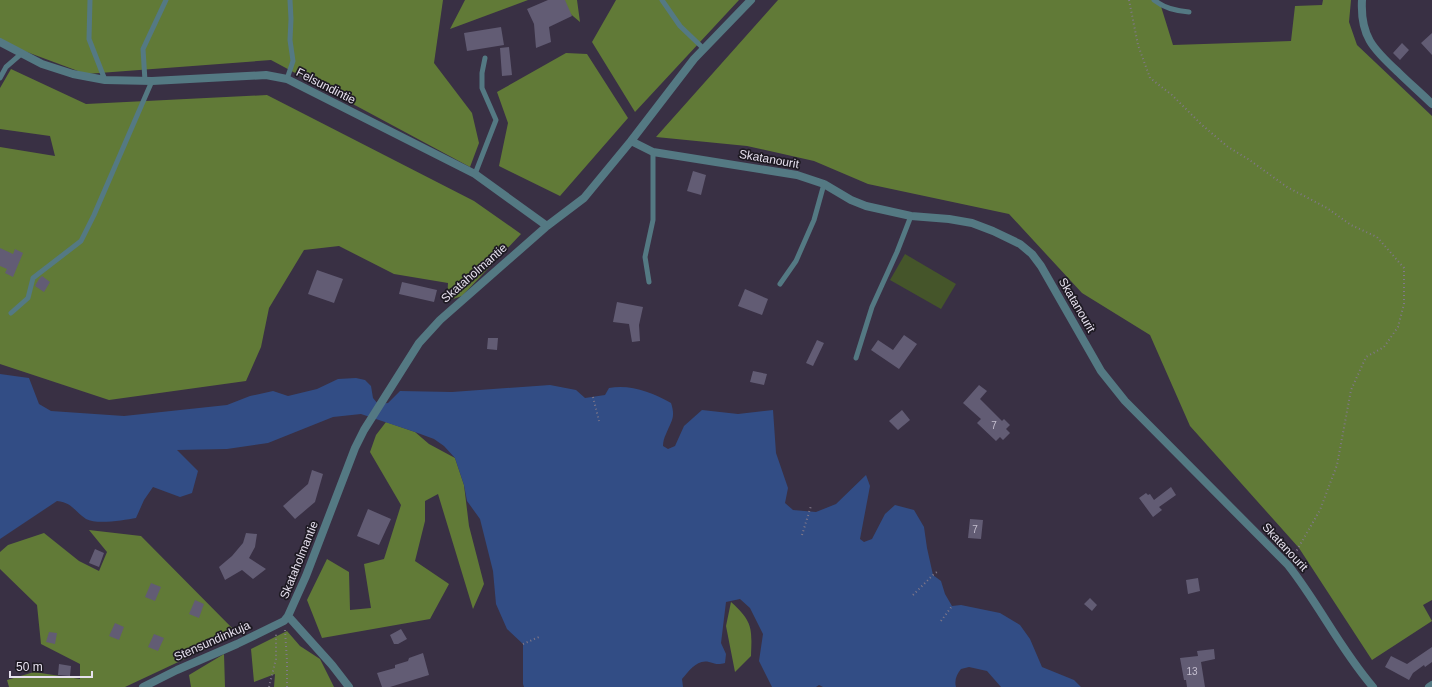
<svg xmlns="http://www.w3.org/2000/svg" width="1432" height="687" font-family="Arial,sans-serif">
<rect width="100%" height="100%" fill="#393044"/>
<path fill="#45552a" d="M905 254 956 284 941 309 890 280Z"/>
<path fill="#617a37" d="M0 0H443L434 63 472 113 479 143 470 167 271 60 86 74 0 42Z
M465 0H528L450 29Z
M554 0H577L580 22Z
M616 0H739L635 112 592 42Z
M778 0H1159L1173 45 1291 41 1295 6 1322 5 1323 0H1351L1349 22 1357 45 1432 116V600L1423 605 1432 621 1372 660 1299 548 1190 426 1150 335 1082 293 1009 214 868 184 814 161 747 146 656 137Z
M566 53 587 54 628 118 560 196 499 166 508 123 497 92Z
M11 69 86 104 267 95 474 201 521 234 462 296 447 301 448 283 394 274 339 246 304 250 269 308 261 347 246 381 109 400 0 364V147L55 156 50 136 0 129V88Z
M386 422 415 432 429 444 455 458 464 485 469 526 484 584 473 609 438 494 425 501V521L415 561 449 584 430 619 322 638 307 600 327 559 349 572 350 610 371 608 364 564 384 559 401 505 370 452 376 435Z
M89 530 141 536 238 634 125 687H9L7 680 34 672 80 679V664L41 644 37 605 0 569V552L8 545 44 533 79 561 99 571 107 552Z
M731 602C753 622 752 628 751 656L735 672 726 626Z
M287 631 300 646 320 659 334 687H274L275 674 254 682 251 649Z
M224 654 225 687H191L189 675Z"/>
<path fill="#324d85" d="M0 374 29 378 39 404 51 411 124 416 227 405 250 396 273 391 288 396 317 389 338 379 356 378 365 380 371 386 373 398 378 404 388 403 400 391 452 392 550 385 576 390 585 398 605 395 609 388C630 384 652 392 671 403 676 418 671 421 666 434 664 438 663 442 663 446L668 449 675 446 684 426 702 410 738 414 773 410 776 453 788 488 785 503 793 510 816 512 836 504 866 475 870 486 860 539 864 542 872 539 885 514 895 505 914 510 924 527 927 548 933 575 941 581 945 594 952 606 961 605 1000 613 1020 625 1030 639 1042 667 1074 680 1081 687H1001L987 671 969 667 961 669C957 674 954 680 956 687H823L819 685 816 687H772L759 661 763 634 750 608 740 599 726 602 721 643 726 654 725 663C718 665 716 664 709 662 697 659 689 671 682 679L683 687H524L523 684V644L507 629 496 604 493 571 480 519 467 501 464 485 455 458 444 446 434 439 415 432 361 414 333 417 268 443 227 449 177 450 198 471 192 493 180 497 153 487 144 500 136 518C124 520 97 525 86 519 74 511 73 503 57 501L0 539Z"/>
<path fill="#625c74" d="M548 0H565L572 16 549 27 551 42 536 48 534 24 527 9Z
M501 27 504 45 467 51 464 33Z
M1432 33V55L1421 43Z
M1402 43 1409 50 1400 60 1393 53Z
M509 47 512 75 502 76 500 48Z
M693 171 706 175 701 195 687 191Z
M0 248 13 254 15 249 23 253 13 277 5 273 7 269 0 266Z
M317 270 343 279 334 303 308 294Z
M42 276 50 282 44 292 35 286 39 279Z
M402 282 437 290 434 302 399 294Z
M745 289 768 299 762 315 738 306Z
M617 302 643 307 639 325 640 341 632 342 629 324 613 322Z
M904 335 917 344 899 369 871 350 878 340 893 350Z
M488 338H498L497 350 487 349Z
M817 340 824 343 813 366 806 363Z
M753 371 767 374 764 385 750 382Z
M979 385 987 391 980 399 1002 421 1004 419 1010 425 1006 429 1010 433 1003 440 1000 437 996 441 977 423 981 419 963 403Z
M902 410 910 420 898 430 889 421Z
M312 470 323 474 315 502 295 519 283 506 308 484Z
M1171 487 1176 495 1159 507 1162 510 1153 517 1139 498 1146 493 1148 495 1150 494 1154 500Z
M368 509 391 519 379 545 357 536Z
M970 519 983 520 981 539 968 538Z
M246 533 257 534 255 547 249 558 266 569 253 579 242 570 225 580 219 567 232 556 243 543Z
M95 549 104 553 99 567 89 563Z
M1198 578 1200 591 1188 594 1186 580Z
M151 583 161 587 155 601 145 597Z
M1090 598 1097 605 1092 611 1084 604Z
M195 600 204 604 199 618 189 614Z
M115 623 124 627 119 640 109 636Z
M401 629 407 639 398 644H394L390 635Z
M49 632 57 633 55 644 46 642Z
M154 634 164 638 158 651 148 647Z
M1432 647V662L1425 667 1424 665 1413 673 1409 680 1385 667 1391 656 1407 664Z
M1214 649 1215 659 1201 662 1205 687H1187L1186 680H1184L1180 658 1198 656 1197 651Z
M423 653 429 675 390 687H382L377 673 395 668V665L408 661 409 658Z
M59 664 71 666 70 676 58 675Z"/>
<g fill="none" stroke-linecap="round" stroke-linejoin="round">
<path stroke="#807889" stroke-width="2" stroke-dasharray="1 3" stroke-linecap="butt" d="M1129 0 1138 45 1150 78 1172 95 1202 125 1228 147 1248 159 1287 187 1327 208 1351 225 1377 237 1404 268V304L1398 327 1384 347 1366 357 1351 390 1337 465 1320 510 1293 557
M593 397 599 421
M802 535 811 506
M913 595 933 575 937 572
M941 621 952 606
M285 630 287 661V687
M523 644 539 637
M269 687 276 659V634"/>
<path stroke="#547983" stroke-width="5" d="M90 0 89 39 105 80
M662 0 680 26 704 49
M1154 0C1164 8 1176 11 1189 12
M0 78 6 67 21 54
M287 79 293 61 290 40 291 19 290 0
M145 81 143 49 166 0
M475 174 496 120 482 88V73L485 58
M649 282 645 257 653 220V152
M780 284 796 261 814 220 824 184
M11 313 28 298 33 278 81 241 94 215 152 81
M856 358 872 307 897 252 911 216"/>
<path stroke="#547983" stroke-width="8" d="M1362 0C1360 36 1373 49 1398 72 1409 83 1421 93 1432 104
M0 42 42 64 73 74 105 80 152 81 266 75 287 79 475 174 547 226
M631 141 653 152 797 175 824 184 851 200 866 206 911 216 949 219 972 223 993 231 1020 244 1032 254 1041 266 1101 371 1125 401 1288 565C1319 604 1340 649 1373 687
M288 616 332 665 349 687
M143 687 177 670 237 644 284 621 288 616 306 576 355 448 364 430 419 343 440 320 547 226 584 198 631 141 694 59 751 0
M1429 687 1432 685"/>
</g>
<g text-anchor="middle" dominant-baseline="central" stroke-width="3.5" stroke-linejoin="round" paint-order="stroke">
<g font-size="10" fill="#c5bfd0">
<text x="994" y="425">7</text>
<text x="975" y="529">7</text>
<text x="1192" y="671">13</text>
</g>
<g font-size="12" fill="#e6e0ee" stroke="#1e1a23">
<text transform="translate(326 86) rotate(27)">Felsundintie</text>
<text transform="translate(769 159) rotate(10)">Skatanourit</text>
<text transform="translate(474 273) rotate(-41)">Skataholmantie</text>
<text transform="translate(1077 305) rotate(60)">Skatanourit</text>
<text transform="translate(1285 547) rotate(47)">Skatanourit</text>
<text transform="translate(299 560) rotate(-68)">Skataholmantie</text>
<text transform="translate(212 641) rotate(-24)">Stensundinkuja</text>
</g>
</g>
<path d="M10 671v6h82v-6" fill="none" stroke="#e6e0ee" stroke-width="2"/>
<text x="16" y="671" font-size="12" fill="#e6e0ee" stroke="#1e1a23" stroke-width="3" paint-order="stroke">50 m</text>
</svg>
